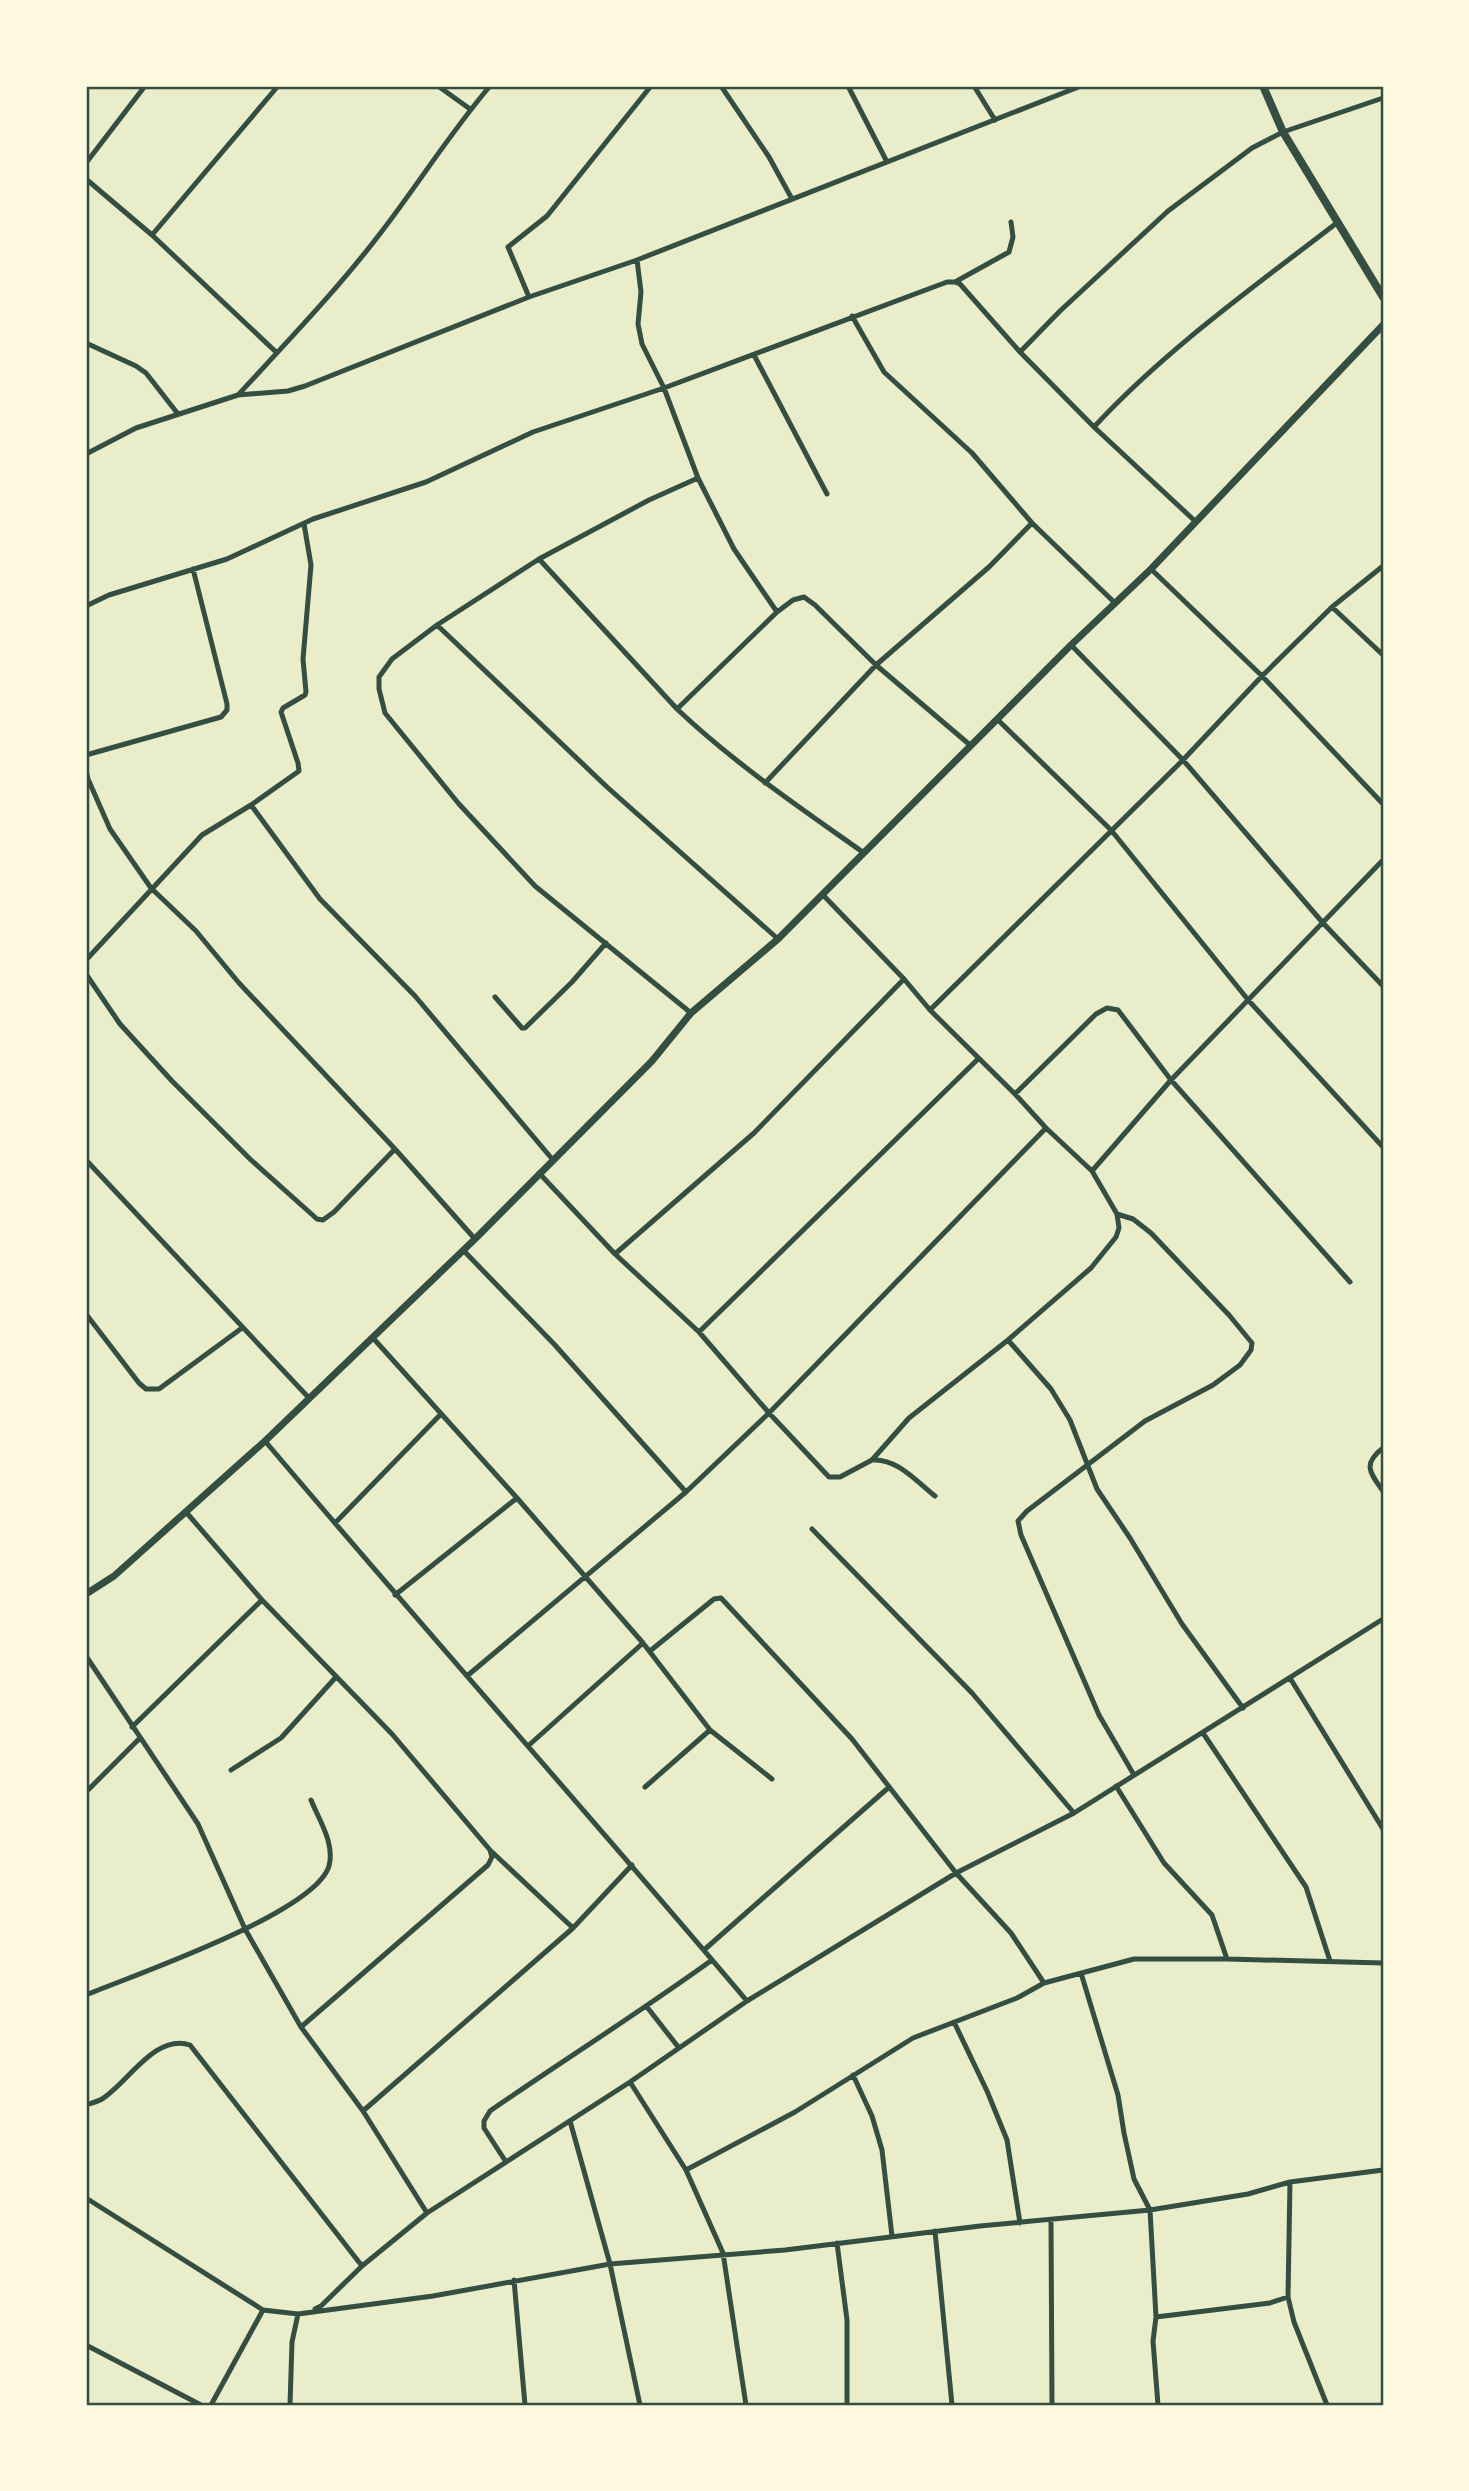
<svg xmlns="http://www.w3.org/2000/svg" width="1469" height="2491" font-family="Arial,sans-serif">
<rect width="100%" height="100%" fill="#e9edc9"/>
<g fill="none" stroke-linecap="round" stroke-linejoin="round">
<path stroke="#344e41" stroke-width="5" d="M438 86 470 109
M721 86 769 157 792 199
M848 86 887 162
M974 86 995 120
M86 163 145 86
M86 179 152 235 277 353
M152 235 278 86
M637 260 641 292 638 324 642 344 664 388 698 478 734 549 777 612
M955 282 960 284 1020 352 1094 427 1196 522
M529 297 508 247 547 216 651 86
M852 316 884 372 972 453 1032 523 1115 603
M86 343 136 366 146 373 178 414
M1020 352 1060 311 1168 211 1252 148 1283 132 1383 98
M754 355 827 494
M238 395C286 343 336 291 379 235 417 186 450 133 490 86
M1094 427C1165 350 1255 286 1338 222
M86 454 136 428 238 395 288 391 305 386 529 297 637 260 1081 86
M539 559 677 709C734 763 799 807 864 853
M1151 569 1262 676 1383 804
M86 606 109 595 227 559 313 519 426 482 533 432 664 388 947 282H955L1009 252 1013 237 1011 222
M1332 607 1383 655
M437 625 607 787 778 939
M1071 645 1183 760 1323 923 1383 986
M677 709 777 612 793 600 804 597 815 605 876 665 970 745
M997 719 1111 830 1249 1001 1383 1147
M86 755 221 717 227 710V704L193 569
M86 770 88 779 110 829 151 888 196 931 239 983 395 1149 475 1239
M765 783 876 665 989 567 1032 523
M251 805 320 899 415 996 553 1160
M823 895 904 979 930 1010 1015 1094 1046 1128 1092 1171 1171 1080 1383 860
M86 960 202 835 251 805 299 771 298 763 281 712 283 708 305 695 306 692 303 659 311 565 304 524
M86 974 120 1024 172 1081 251 1160 317 1219 323 1220 334 1212 395 1149
M495 997 522 1028H525L572 982 606 943
M930 1010 1183 760 1262 676 1332 607 1383 566
M691 1013 535 886 459 804 385 713 379 689V677L392 659 437 625 539 559 649 500 698 478
M1015 1094 1096 1014 1107 1008 1118 1010 1171 1080 1350 1282
M86 1160 309 1398
M539 1173 615 1254 699 1332 769 1413 829 1477H840L872 1460 909 1418 1008 1340 1091 1268 1116 1237 1119 1228 1117 1214 1092 1171
M1117 1214 1133 1219 1151 1233 1229 1315 1252 1343 1251 1350 1240 1365 1213 1385 1145 1421 1027 1511 1018 1521 1021 1535 1099 1715 1134 1775
M463 1250 554 1344 686 1492
M615 1254 754 1133 904 979
M86 1314 139 1383 146 1389H159L242 1328
M699 1332 978 1059
M373 1338 517 1498 643 1643 710 1730 772 1779
M1008 1340 1051 1389 1070 1420 1097 1489 1130 1538 1182 1624 1243 1708
M265 1441C424 1629 588 1813 747 2001
M1383 1448C1362 1464 1370 1473 1383 1491
M872 1460C897 1458 916 1481 935 1496
M186 1512 262 1600 392 1734 490 1850 492 1857 488 1865 301 2027
M335 1523 441 1414
M812 1529 972 1693 1074 1813
M395 1595 517 1498
M650 1651 714 1599 721 1598 852 1739 956 1873 1011 1933 1044 1983
M86 1656 198 1824 245 1929 301 2027 363 2111 427 2213
M467 1676 686 1492 769 1413 1046 1128
M1290 1678 1383 1829
M132 1727 262 1600
M1203 1733 1306 1887 1330 1961
M528 1746 643 1643
M231 1770 281 1738 336 1677
M1116 1786 1164 1863 1212 1915 1227 1959
M645 1787 710 1730
M86 1792 139 1739
M491 1851 573 1928
M704 1950 888 1788
M1081 1973 1118 2095 1124 2133 1134 2179 1150 2210 1156 2317 1153 2341 1158 2405
M86 1995C134 1975 315 1913 329 1866 335 1843 319 1820 311 1800
M647 2007 679 2048
M954 2022 987 2091 1007 2140 1020 2223
M853 2075 872 2116 882 2150 892 2236
M630 2082 686 2170 723 2253 746 2405
M86 2105C91 2103 97 2102 102 2099 127 2084 155 2033 190 2045L362 2266
M363 2111 573 1928 632 1865
M570 2121 610 2264 640 2405
M506 2162 484 2128V2121L490 2111C564 2060 640 2012 712 1960
M686 2170 795 2112 913 2038 1017 1998 1044 1983 1134 1959H1227L1383 1963
M1290 2182 1288 2297 1294 2322 1327 2405
M86 2198 263 2310 298 2314 433 2296 610 2264 785 2250 980 2226 1150 2210 1248 2194 1290 2182 1383 2170
M1051 2221 1052 2405
M935 2231 952 2405
M837 2243 847 2320V2405
M514 2280 525 2405
M315 2309 321 2306 362 2266 427 2213 630 2082 747 2001 956 1873 1074 1813 1383 1619
M1156 2317 1270 2303 1288 2297
M86 2345 201 2405
M211 2405 263 2310
M290 2405 292 2342 298 2314"/>
<path stroke="#344e41" stroke-width="7" d="M86 1594 114 1576 265 1441 475 1239 652 1061 691 1013 778 939 1071 645 1151 569 1383 325"/>
<path stroke="#344e41" stroke-width="8" d="M1263 86 1283 132 1383 297"/>
</g>
<rect width="1469" height="2491" fill="none" stroke="#fefae0" stroke-width="175"/>
<rect x="88" y="88" width="1294" height="2316" fill="none" stroke="#344e41" stroke-width="2.5"/>
</svg>
